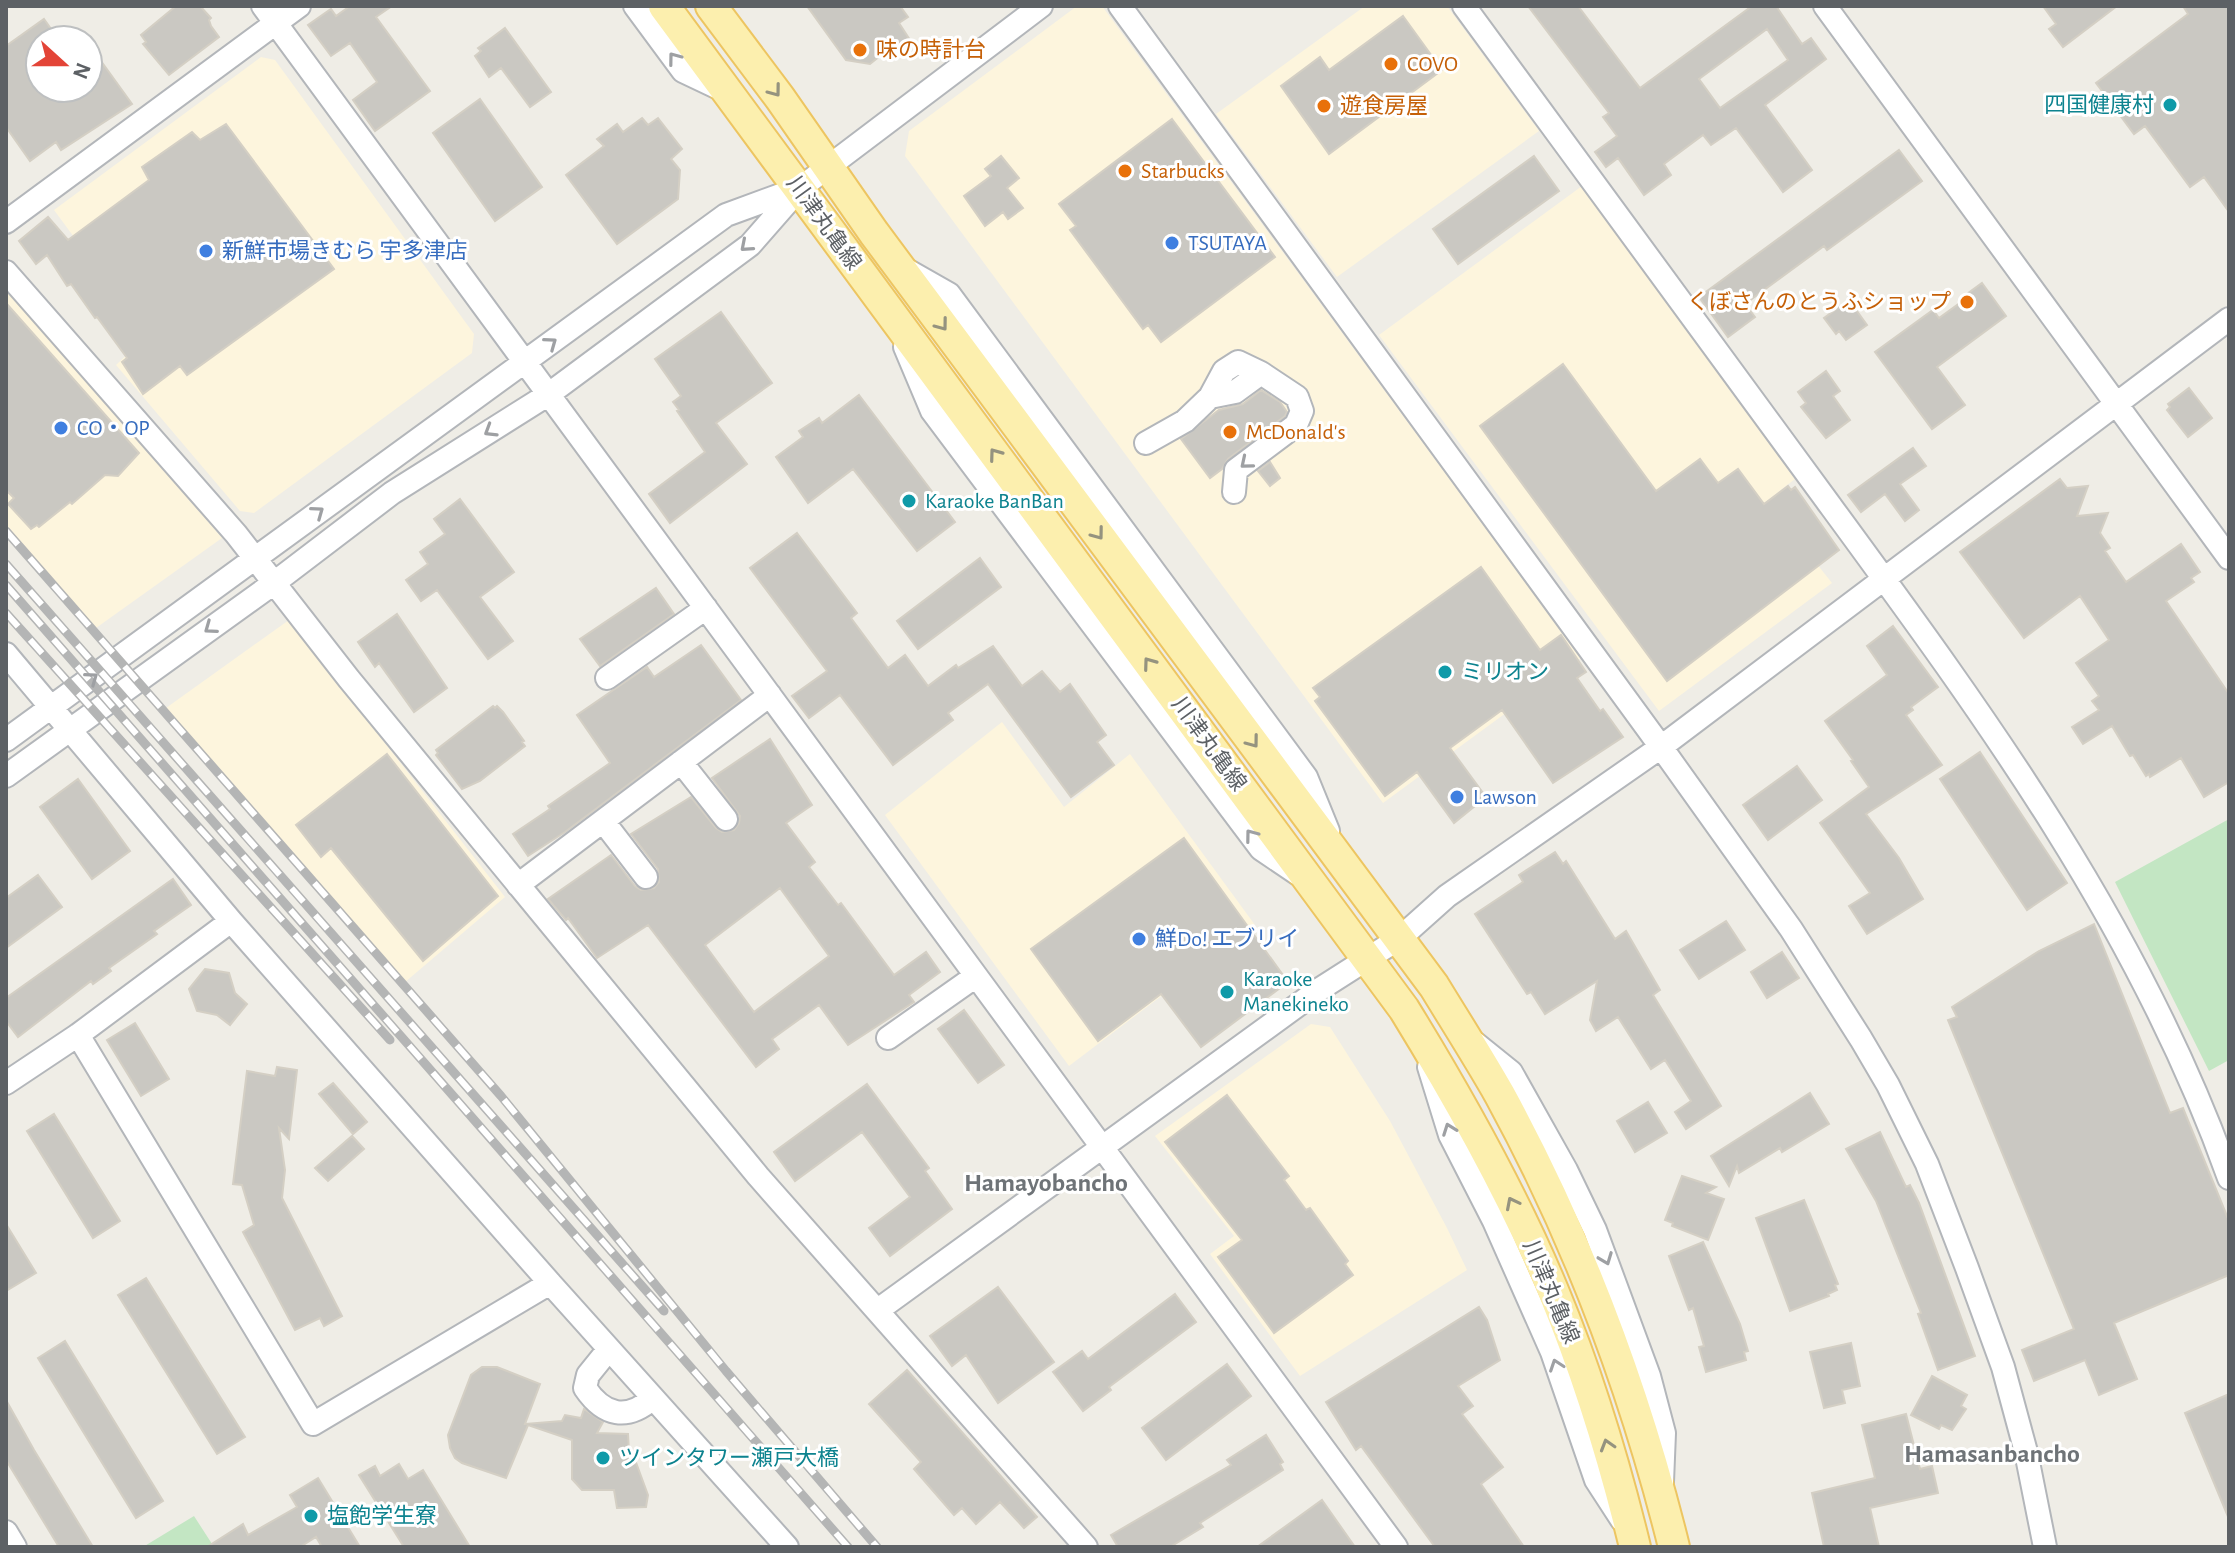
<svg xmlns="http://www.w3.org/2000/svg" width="2235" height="1553" font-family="'Alegreya Sans','Noto Sans JP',sans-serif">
<rect width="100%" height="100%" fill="#efede6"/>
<path fill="#fdf5dd" d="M1077 6H1102L1581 658 1383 803 905 156 909 131Z
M1365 6H1447L1539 131 1337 277 1216 114Z
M261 57 275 60 474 334 472 353 254 513 240 511 116 365 147 336 54 210Z
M1582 186 1795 479 1767 501 1832 583 1659 711 1379 335Z
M6 285 222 538 96 628 6 525Z
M289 620 505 897 404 983 166 708Z
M1002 722 1064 807 1130 754 1255 925 1069 1066 885 815Z
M1311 1024 1330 1027 1390 1121 1447 1228 1467 1270 1300 1376 1210 1254 1234 1236 1155 1136Z"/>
<path fill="#c3e6c3" d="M2229 819V1060L2209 1071 2115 882Z
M194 1516 214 1547H143Z"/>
<path fill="#cac8c2" stroke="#d4cfc4" stroke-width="2" fill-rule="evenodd" d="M176 6H200L211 18 209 20 211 26 219 37 169 75 143 44 146 42 141 35Z
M350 6H392L376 17 430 91 375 131 353 100 377 82 350 43 331 56 308 25 331 9 336 16Z
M807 6H900L908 17 899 23 910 40 887 55 885 52 870 64 846 60Z
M1528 6H1578L1640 88 1752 6H1776L1802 44 1811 38 1826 59 1765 105 1812 170 1783 192 1736 128 1711 145 1703 135 1664 164 1671 175 1644 195 1618 158 1606 167 1595 152 1617 136 1603 117 1609 113ZM1767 29 1788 60 1720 108 1699 79Z
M2043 6H2117L2063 47 2049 29 2056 24Z
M2183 6H2229V212L2204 177 2190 187 2145 126 2134 134 2096 83 2188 14Z
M1403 16 1442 70 1329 154 1281 86 1320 57 1329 70Z
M44 19 59 40H40V88H88V43L132 104 61 150 56 142 30 161 6 127V46Z
M505 28 551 92 530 107 501 68 489 77 475 56 481 51 478 48Z
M480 99 542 187 495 221 433 133Z
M642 118 648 125 658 118 682 149 671 159 680 170 678 199 617 244 566 175 604 146 597 139 617 124 623 132Z
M1172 119 1275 257 1161 342 1148 325 1143 329 1070 230 1076 226 1059 204Z
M226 124 334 269 187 375 180 366 143 394 122 362 127 358 97 317 95 318 71 284 67 286 47 255 36 264 19 241 48 217 68 240 149 180 142 167 192 132 200 140Z
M1899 150 1922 181 1827 250 1824 246 1745 304 1755 317 1728 337 1699 297Z
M1001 156 1019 178 1007 188 1023 208 1008 219 1003 212 985 226 964 196 991 176 985 169Z
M1534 156 1559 191 1458 264 1433 229Z
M1982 283 2006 316 1937 367 1965 405 1932 429 1875 352 1933 310 1939 318 1968 297 1967 294Z
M1849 300 1867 325 1846 340 1839 331 1836 334 1824 318Z
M6 303 139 453 118 476 105 475 72 504 70 502 39 527 37 525 31 529 8 504 14 498 6 490Z
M721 312 772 383 716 423 747 464 670 523 649 494 705 452 677 411 679 410 673 402 681 396 655 359Z
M1563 364 1656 491 1700 459 1718 483 1738 469 1764 504 1788 486 1791 490 1795 487 1839 550 1667 681 1480 426Z
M1826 371 1840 391 1833 396 1850 420 1826 438 1801 407 1806 403 1798 392Z
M2189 388 2212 418 2188 437 2167 410 2170 407 2168 404Z
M1261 390 1280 402 1287 412 1285 416 1228 459 1222 469 1210 478 1181 439 1219 410 1243 404Z
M859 395 955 522 917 551 853 469 808 503 776 457 803 437 799 431 819 418 822 423Z
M1913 448 1926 466 1900 484 1919 510 1905 521 1885 494 1861 512 1848 495Z
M1270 462 1280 478 1270 486 1258 471Z
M2060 479 2067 488 2088 486 2077 516 2108 513 2100 533 2110 548 2105 551 2126 582 2181 544 2200 572 2191 578 2194 582 2166 601 2229 694V782L2204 797 2181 758 2150 777 2149 774 2146 776 2133 755 2130 756 2112 726 2083 744 2072 727 2099 710 2092 701 2099 696 2076 663 2109 640 2080 596 2024 638 1960 552Z
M460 499 514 572 480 597 513 641 488 659 437 590 421 601 406 580 428 564 420 552 445 534 434 519Z
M797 533 857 613 851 618 888 668 905 655 928 686 956 665 958 668 993 646 1022 686 1042 671 1060 692 1070 684 1106 735 1097 742 1114 765 1071 797 988 684 948 713 953 720 893 765 840 695 809 718 792 696 827 671 750 568Z
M980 558 1001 587 918 649 897 621Z
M1481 567 1540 650 1561 635 1586 672 1577 678 1600 711 1603 709 1623 737 1553 783 1502 710 1450 748 1486 797 1454 823 1417 772 1385 796 1315 701 1320 697 1313 688Z
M656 588 674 614 600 666 580 639Z
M397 614 447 688 414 712 379 663 375 667 358 642Z
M1893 626 1938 687 1911 707 1913 710 1906 715 1942 765 1866 814 1899 858 1923 899 1867 934 1849 906 1870 893 1820 823 1869 787 1851 761 1853 760 1825 721 1887 675 1867 646Z
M701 645 741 700 565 832 528 856 513 834 550 809 548 806 610 763 577 715 647 667 654 677Z
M493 706 495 708 497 706 503 712 524 741 522 742 525 746 480 781 462 789 436 755 438 753 436 750Z
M770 739 812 805 786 823 815 862 809 867 838 905 841 903 894 975 926 952 940 972 909 995 914 1002 848 1045 819 1005 772 1039 779 1049 756 1067 648 925 597 958 568 918 566 920 548 899 611 855 635 886 641 890 654 888 659 882 658 869 631 834 691 797 716 828 722 832 734 830 739 823 740 816 712 778ZM780 888 829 956 754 1012 705 945Z
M1980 752 2067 883 2027 910 1940 779Z
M387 754 498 896 423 961 331 848 321 857 296 825Z
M1797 766 1822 800 1768 840 1743 805Z
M78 779 130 851 92 879 40 807Z
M1184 838 1288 982 1201 1047 1161 994 1098 1041 1031 949Z
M1555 852 1563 864 1566 861 1615 939 1626 931 1660 990 1653 995 1721 1106 1686 1129 1675 1112 1691 1101 1665 1060 1651 1069 1618 1017 1596 1031 1590 1020 1597 981 1545 1014 1531 992 1527 994 1475 914 1523 882 1519 875Z
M38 875 62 907 6 948V898Z
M173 879 191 905 154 931 157 934 109 968 111 971 93 984 91 981 18 1037 6 1021V998Z
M1726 921 1745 950 1699 979 1680 950Z
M2094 924 2170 1113 2183 1108 2229 1221V1275L2114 1323 2137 1379 2099 1395 2085 1360 2034 1381 2022 1350 2074 1329 1948 1020 1957 1017 1952 1007 2039 951Z
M1782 952 1799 978 1767 998 1751 972Z
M205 969 229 973 235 993 247 1004 230 1025 217 1015 197 1011 189 989Z
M964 1010 1004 1065 978 1083 938 1029Z
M135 1023 169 1079 141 1096 107 1040Z
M277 1067 297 1070 289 1139 279 1128 285 1170 282 1198 342 1316 324 1326 320 1318 295 1330 243 1232 254 1225 242 1185 233 1184 247 1071 275 1076Z
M333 1083 367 1122 353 1134 319 1094Z
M867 1084 929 1168 925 1171 952 1209 890 1256 869 1228 910 1197 862 1132 795 1181 774 1152Z
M1810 1093 1829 1124 1782 1152 1780 1148 1739 1173 1737 1166 1729 1186 1711 1156Z
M1227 1095 1289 1176 1284 1180 1306 1210 1310 1208 1348 1261 1345 1264 1353 1275 1274 1333 1218 1257 1242 1240 1165 1142Z
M1648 1102 1667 1133 1635 1152 1617 1121Z
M54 1114 120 1221 93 1238 27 1131Z
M1880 1132 1906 1187 1910 1185 1919 1203 1975 1356 1938 1370 1918 1314 1921 1313 1876 1201 1846 1149Z
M352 1136 364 1149 328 1181 315 1168Z
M1682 1176 1716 1187 1706 1193 1724 1199 1708 1240 1672 1226 1673 1223 1665 1220Z
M1804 1200 1838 1284 1835 1285 1837 1290 1828 1294 1829 1296 1790 1311 1756 1218Z
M6 1224 36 1273 6 1291Z
M1703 1242 1740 1324 1748 1351 1744 1352 1746 1360 1706 1372 1699 1347 1704 1346 1693 1308 1689 1310 1669 1256Z
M146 1278 245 1437 217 1454 118 1295Z
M998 1287 1054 1362 998 1403 966 1355 952 1366 930 1336Z
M1175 1294 1196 1322 1109 1387 1111 1390 1083 1411 1053 1372 1082 1351 1088 1359Z
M1479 1307 1487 1320 1500 1360 1458 1386 1473 1406 1462 1414 1503 1467 1481 1484 1524 1547H1435L1361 1446 1356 1450 1326 1402Z
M65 1341 163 1501 136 1518 38 1358Z
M1851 1343 1860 1386 1842 1390 1845 1403 1824 1408 1810 1352Z
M1227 1364 1251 1396 1166 1460 1142 1428Z
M482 1367H497L540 1384 525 1424 562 1421 565 1415 581 1418 584 1409 603 1422 597 1433 628 1434 629 1452 634 1457 648 1495 646 1507 617 1508 614 1490H582L572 1479V1440L528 1425 506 1478 462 1463 455 1458 450 1448 448 1435 471 1375Z
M907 1370 1037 1517 1024 1528 1000 1502 976 1524 962 1508 954 1515 914 1469 921 1462 869 1404Z
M1932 1376 1967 1395 1961 1406 1966 1409 1952 1430 1941 1425 1939 1429 1911 1415Z
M2229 1394V1519L2185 1413Z
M6 1400 34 1450 93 1547H59L6 1460Z
M1906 1414 1920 1469 1932 1466 1938 1493 1870 1508 1879 1547H1824L1812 1493 1875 1478 1862 1425Z
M1266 1435 1283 1462 1280 1464 1283 1470 1200 1523 1203 1527 1170 1547H1118L1111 1535 1231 1465 1227 1460Z
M399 1464 408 1479 423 1470 470 1547H404L359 1475 375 1466 380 1476Z
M318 1478 360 1547H322L316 1537 300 1547H207L243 1524 248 1535 297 1507 290 1495Z
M1322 1500 1355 1547H1257Z"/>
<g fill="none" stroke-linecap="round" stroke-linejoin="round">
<defs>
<path id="minor" d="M263 6 1396 1547
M635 6 683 71 723 90
M1120 6 1661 747 1791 929 1861 1039 1888 1085 1927 1164 1967 1268 2003 1367 2026 1452 2045 1547
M1464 6C1585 171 1706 336 1827 501 1984 715 2139 925 2229 1178
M1825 6 2229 558
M6 222 299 6
M905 269 949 294 1306 777 1328 831
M6 272 236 534 349 679 758 1176 1086 1547
M905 347 932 411 1261 849 1298 874
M1210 397 1224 371 1238 362 1261 373
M1146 443 1185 421 1210 397 1235 392 1261 373 1297 397 1302 411 1296 425 1236 470 1234 492
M6 654 231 921 550 1283 787 1547
M607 678 706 608
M6 740 726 215 797 189
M681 762 726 819
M6 776 274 583 392 493 549 394 750 245 799 189 1041 6
M603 821 646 877
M518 885 770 695
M78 1035 313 1424 550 1283
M888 1038 976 976
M1475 1043 1511 1072 1566 1170 1595 1230 1649 1376 1664 1433 1662 1482
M1429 1067 1450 1135 1494 1221 1552 1352 1596 1480 1622 1520
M6 1083 78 1035 231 921
M878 1310 1320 989 1400 938 1447 896 1661 747 2229 319
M609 1349 588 1375 585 1388C604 1416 627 1421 653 1398
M6 1532 15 1547"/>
<path id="major" d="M664 6 1404 1009C1460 1100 1513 1194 1554 1293 1588 1375 1614 1461 1635 1547
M711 6 780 98 874 233 1434 986C1456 1022 1479 1058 1500 1095 1578 1238 1635 1390 1674 1547"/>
</defs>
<use href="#minor" stroke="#b3b6ba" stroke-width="26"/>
<use href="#major" stroke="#edc561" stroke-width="34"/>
<use href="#minor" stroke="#fff" stroke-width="22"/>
<use href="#major" stroke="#fcefae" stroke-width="30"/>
<defs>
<path id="rail" d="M6 531 501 1096 726 1371 877 1547
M6 564 664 1311
M6 585 848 1547
M6 613 390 1040"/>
</defs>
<use href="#rail" stroke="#b4b5b5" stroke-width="9"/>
<use href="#rail" stroke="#fff" stroke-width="6" stroke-dasharray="18" stroke-linecap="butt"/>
</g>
<defs><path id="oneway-chevron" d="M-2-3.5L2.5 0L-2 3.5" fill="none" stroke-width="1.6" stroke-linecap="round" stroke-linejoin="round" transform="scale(2)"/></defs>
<g stroke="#9ea0a3">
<use href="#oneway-chevron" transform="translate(674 58) rotate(-127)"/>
<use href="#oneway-chevron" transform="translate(746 246) rotate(139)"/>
<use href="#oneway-chevron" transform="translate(551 343) rotate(-36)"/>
<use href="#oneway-chevron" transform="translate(490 431) rotate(148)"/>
<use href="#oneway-chevron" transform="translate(1246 463) rotate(140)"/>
<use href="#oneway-chevron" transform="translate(318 512) rotate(-36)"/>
<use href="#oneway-chevron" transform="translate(210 628) rotate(144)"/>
<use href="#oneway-chevron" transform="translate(92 678) rotate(-36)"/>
<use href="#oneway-chevron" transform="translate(1251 835) rotate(-127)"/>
<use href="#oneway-chevron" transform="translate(1449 1129) rotate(-110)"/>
<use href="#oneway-chevron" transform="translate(1606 1259) rotate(69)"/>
<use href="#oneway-chevron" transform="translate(1556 1365) rotate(-109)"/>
</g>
<g stroke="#95937f">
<use href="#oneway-chevron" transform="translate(775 91) rotate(53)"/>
<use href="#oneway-chevron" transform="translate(942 325) rotate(53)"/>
<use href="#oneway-chevron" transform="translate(995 454) rotate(-126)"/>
<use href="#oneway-chevron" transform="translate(1098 534) rotate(53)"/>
<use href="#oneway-chevron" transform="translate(1149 663) rotate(-126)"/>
<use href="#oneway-chevron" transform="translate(1253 742) rotate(53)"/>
<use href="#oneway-chevron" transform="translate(1512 1203) rotate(-117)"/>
<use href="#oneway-chevron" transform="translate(1607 1445) rotate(-107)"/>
</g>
<g fill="#e8710a" stroke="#fff" stroke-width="3">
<circle cx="860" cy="50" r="8"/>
<circle cx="1391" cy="64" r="8"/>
<circle cx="1324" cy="106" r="8"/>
<circle cx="1125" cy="171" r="8"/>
<circle cx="1967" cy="302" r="8"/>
<circle cx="1230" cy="432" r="8"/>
</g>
<g fill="#0f9aa8" stroke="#fff" stroke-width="3">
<circle cx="2170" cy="105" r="8"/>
<circle cx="909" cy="501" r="8"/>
<circle cx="1445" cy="672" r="8"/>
<circle cx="1227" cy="992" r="8"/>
<circle cx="603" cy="1458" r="8"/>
<circle cx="311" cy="1516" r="8"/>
</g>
<g fill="#3f7fe0" stroke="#fff" stroke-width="3">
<circle cx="1172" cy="243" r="8"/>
<circle cx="206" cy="251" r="8"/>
<circle cx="61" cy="428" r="8"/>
<circle cx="1457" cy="797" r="8"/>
<circle cx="1139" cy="939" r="8"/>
</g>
<g text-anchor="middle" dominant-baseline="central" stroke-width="6" stroke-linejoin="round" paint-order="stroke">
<g font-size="22" fill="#c56008" stroke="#fff" text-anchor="start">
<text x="876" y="50">味の時計台</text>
<text x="1407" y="64">COVO</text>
<text x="1340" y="106">遊食房屋</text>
<text x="1141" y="171">Starbucks</text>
<text x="1951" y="302" text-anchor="end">くぼさんのとうふショップ</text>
<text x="1246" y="432">McDonald's</text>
</g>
<g font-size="22" fill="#0d838f" stroke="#fff" text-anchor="start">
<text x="2154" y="105" text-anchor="end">四国健康村</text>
<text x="925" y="501">Karaoke BanBan</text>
<text x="1461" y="672">ミリオン</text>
<text x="1243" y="979">Karaoke<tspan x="1243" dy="25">Manekineko</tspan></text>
<text x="619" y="1458">ツインタワー瀬戸大橋</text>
<text x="327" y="1516">塩飽学生寮</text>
</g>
<g font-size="22" fill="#5d6165" stroke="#fff">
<text transform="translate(824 223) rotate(54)">川津丸亀線</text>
<text transform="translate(1209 744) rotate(54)">川津丸亀線</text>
<text transform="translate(1551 1292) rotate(67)">川津丸亀線</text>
</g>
<g font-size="22" fill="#366cbe" stroke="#fff" text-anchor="start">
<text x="1188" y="243">TSUTAYA</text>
<text x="222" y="251">新鮮市場きむら 宇多津店</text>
<text x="77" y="428">CO・OP</text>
<text x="1473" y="797">Lawson</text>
<text x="1155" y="939">鮮Do! エブリイ</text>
</g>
<g font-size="26" font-weight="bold" fill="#6e7377" stroke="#fff">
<text x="1046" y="1183">Hamayobancho</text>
<text x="1992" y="1454">Hamasanbancho</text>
</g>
</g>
<rect width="2235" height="1553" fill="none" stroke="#5d6165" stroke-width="16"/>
<g transform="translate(64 64) rotate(111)"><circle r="38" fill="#ffffff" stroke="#bec0c1" stroke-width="2"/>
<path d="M0-6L14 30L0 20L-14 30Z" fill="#e34437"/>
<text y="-12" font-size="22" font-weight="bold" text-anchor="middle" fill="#5d6165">N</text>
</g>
</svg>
